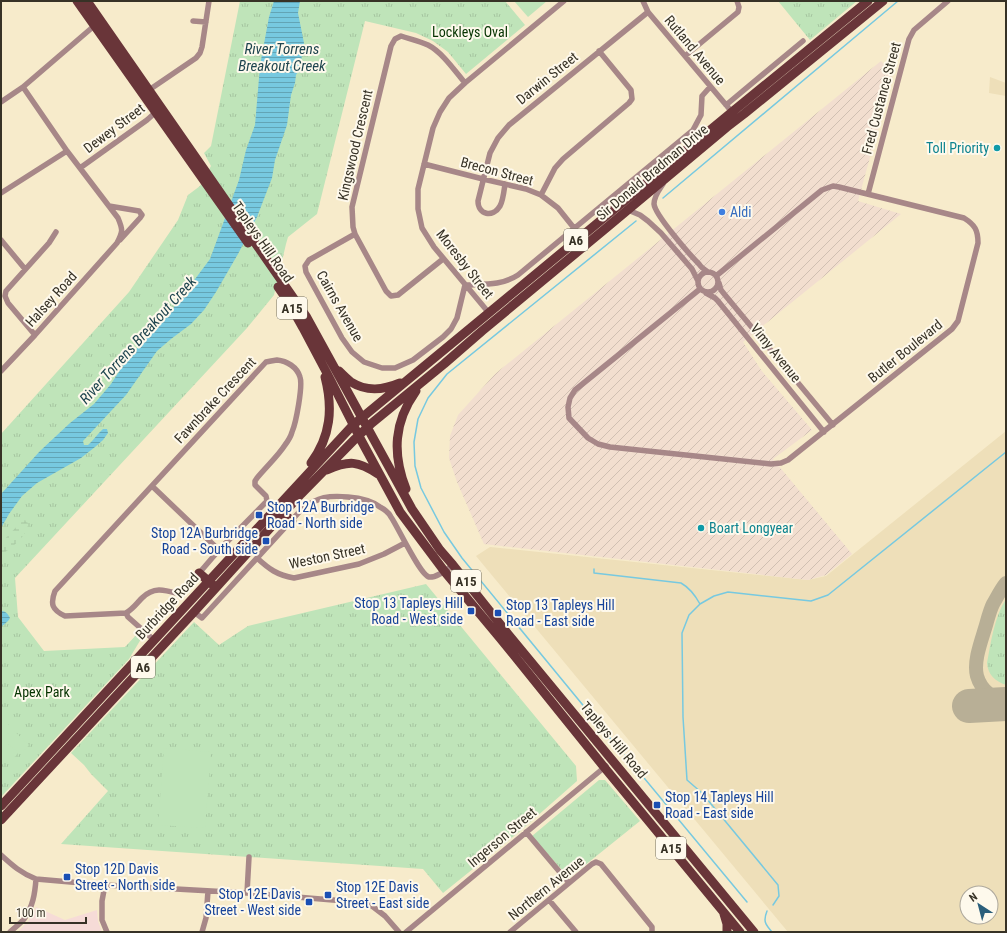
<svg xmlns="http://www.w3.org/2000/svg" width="1007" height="933" font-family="'Roboto Condensed',sans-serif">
<defs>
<pattern id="industrial-furrows" width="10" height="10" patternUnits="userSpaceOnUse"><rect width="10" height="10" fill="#f2decf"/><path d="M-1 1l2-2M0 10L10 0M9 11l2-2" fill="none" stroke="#d0bfb2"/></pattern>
<pattern id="grass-tufts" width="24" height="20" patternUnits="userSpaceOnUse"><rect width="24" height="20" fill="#bfe4b9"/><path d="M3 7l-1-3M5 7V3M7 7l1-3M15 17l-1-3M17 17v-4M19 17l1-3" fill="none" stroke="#a5c49f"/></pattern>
<pattern id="wetland-marsh" width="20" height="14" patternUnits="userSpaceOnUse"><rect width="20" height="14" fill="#bfe4b9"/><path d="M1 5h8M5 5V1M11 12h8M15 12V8" fill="none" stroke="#a5c49f"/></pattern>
<pattern id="water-rules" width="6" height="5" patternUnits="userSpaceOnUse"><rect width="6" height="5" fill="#77c9e0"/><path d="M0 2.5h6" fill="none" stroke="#62a4b5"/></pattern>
</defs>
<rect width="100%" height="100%" fill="#f7ebcb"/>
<path fill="#eedfb9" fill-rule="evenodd" d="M990 77 1006 83V96L989 93Z
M1006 431V932H788L476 556 490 547 808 580 826 576ZM967 893H991V917H967Z"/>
<path fill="url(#industrial-furrows)" d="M881 61 893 74 858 201 901 214 743 342 761 370 812 430 773 459 852 554 826 575 808 580 484 544 457 482 449 458 450 436 458 415 495 374Z"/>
<path fill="#f6dbd7" d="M36 907 65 920 97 910 98 921 102 932H18L29 920Z"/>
<path fill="url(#grass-tufts)" d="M240 1H505L525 25 466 74 448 52 433 41 416 33 365 21 317 214 288 237 286 244 274 295 247 328 15 578 18 617 44 651 125 647 139 632 141 639 129 659 1 797V434L129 292 178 220 188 195 200 186 211 166 204 153 211 146Z
M778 1H857L810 40Z
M426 584 576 766 577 781 519 832 443 893 423 869 61 844 108 791 91 774 84 765 71 753 194 622 219 645 248 626Z
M1006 599V685C995 681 988 675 987 663 991 642 994 618 1006 599Z
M599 780H605L640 821 569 878 532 836Z"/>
<path fill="url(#wetland-marsh)" d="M25 520 28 523C26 539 12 546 1 556V543L20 523Z"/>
<path fill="#bfe4b9" d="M514 1H547L528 17Z
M5 721 11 727 3 735 1 733V725Z
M12 729 29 745 21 754 4 738Z
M5 741 18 753 12 760 1 749V745Z
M164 748 211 752 205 828 158 825Z"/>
<path fill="url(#water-rules)" d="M274 1H300L298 13 304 43 301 61 300 68 296 75 295 83 291 95 287 125 275 160 272 178 257 217 238 254 216 292 204 310 191 324 171 339 157 351 126 395 83 441 84 445H88C94 440 97 434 103 429H107L108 433 103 440 95 447 81 458 37 483 22 496 9 514 1 528V494L40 451 70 423 94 404 111 384 124 364 150 333 169 314 210 259 239 180 246 150 255 125 259 78 261 60 269 17Z
M1 611C6 611 8 614 10 618L8 621 1 627Z"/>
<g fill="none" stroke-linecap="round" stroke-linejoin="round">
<path stroke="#77c9e0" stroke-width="1.5" d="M663 198 898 1
M594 569V573L681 583C690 588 695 595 700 604
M619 749 462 558 444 532 421 488 415 466 414 442 418 419 428 398 447 374 636 221
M625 755 747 902
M773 905 779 896 778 885 702 793 687 780 683 717 682 633 689 615 700 604 714 596 728 592 811 601 828 595 1006 452
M767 911C763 921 765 924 772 932"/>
<path stroke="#b8af96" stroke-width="14" d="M1006 583C1001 589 997 597 993 604 990 610 988 618 986 625 982 639 973 661 977 676 981 690 993 699 1006 702"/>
<path stroke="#b8af96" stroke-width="34" d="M969 706 1006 704"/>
<path stroke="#a78788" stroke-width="5.5" d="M643 1 648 12 732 112
M193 21 206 22
M685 56 738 12 739 7 737 1
M149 90 196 58 200 53 202 47 209 1
M1 102 23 87 94 26
M726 105 803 41
M424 164 483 179 526 189 541 195 558 208 574 228
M80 168 147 120 157 111
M505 184C504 191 503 201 500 206 493 218 478 215 478 201L490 153 498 138 509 125 648 12
M663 184C659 190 654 196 654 204 655 215 690 255 699 264 701 267 705 270 708 272
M1 193 67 151
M868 194 909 39 914 30 948 1
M541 195 555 168 563 159 629 103 632 99 631 90 599 51
M109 206 139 211 142 215 140 218 120 240
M628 210 640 215 648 221 661 233 692 269 698 281
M355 234 309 260 305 266 306 272 342 338 352 352 364 362 382 368H395L413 360 443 337 451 329 457 318 465 285
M1 240 25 269
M443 259 398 295 391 296 386 291 355 234 353 227 352 207 391 46 395 39 401 36C410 39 420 41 428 45 442 52 455 71 465 83
M698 282a10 10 0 1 1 20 0a10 10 0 1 1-20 0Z
M719 283 721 290 725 295 833 425
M465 285C484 284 501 286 518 275L693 130 701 115 702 96 710 87
M700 289 575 390 570 398 568 407 569 418 588 438 598 444 610 447 771 464 781 463 788 460 952 329 958 321 978 243C978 230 975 225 964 218L839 187 833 186 822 190 716 276
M706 293 715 298 718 301 824 432
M489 313 434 247 422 228 418 209V189L433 128 440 112 449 98 465 83 564 1
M35 335 8 303 5 296 6 291 49 243 56 232
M277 360C287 361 297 367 300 377 303 386 296 423 292 432 291 436 288 441 285 445 278 456 266 467 257 478L255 481V485L266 496 267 501 219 550 182 593 179 594C165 590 154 586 142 598 137 603 133 609 126 613L65 616C52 610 50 604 55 591L266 362 271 361Z
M1 371 35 335 117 243C123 231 123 230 118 218L67 151 23 87
M152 486 219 550
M257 558C269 569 277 575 294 578L359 564 384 554 405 543
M194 612 202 618 302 509C318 497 329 495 348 497 360 498 371 500 380 507 384 509 389 513 391 517 398 527 420 575 429 577 436 578 448 569 453 565
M126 613 128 617 154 640
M526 832 569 883
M1 855C13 866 21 873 36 879L105 885 247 893 357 902 372 906 385 916 399 932
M105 885 102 901V920L107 932
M247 893 249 857
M549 900 576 932
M10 932C14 928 20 924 24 919 33 907 35 893 36 879
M202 932 206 918 208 891
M406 932 606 766
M510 932 592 864 596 862 601 864 652 927V932"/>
<path stroke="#693539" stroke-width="9" d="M77 1 248 243
M87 1 306 316 412 509 440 550 453 565 508 634 754 932
M278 287 289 303 303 328 330 379 361 440 400 512 445 572 500 638 604 767 740 932
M339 371C343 375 347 379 351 382 367 392 383 390 400 383
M311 463C331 436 333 408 325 377
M327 470C349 460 358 461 378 474
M406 489C392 453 394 422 416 391
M283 513 292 521
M199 573 213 585
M1 806 353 425 732 112 868 1
M1 820 194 612 301 494 355 439 372 423 444 364 482 331 605 229 727 127 744 114 883 1
M724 914 727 924V932"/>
</g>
<g fill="#0f9aa8" stroke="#fef9ec" stroke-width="1.5">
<circle cx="997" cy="148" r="4"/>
<circle cx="701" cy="528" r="4"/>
</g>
<circle fill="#3f7fe0" stroke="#fef9ec" stroke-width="1.5" cx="722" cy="212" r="4"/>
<g fill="#1a4fb4" stroke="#fef9ec" stroke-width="1.5">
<rect x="255" y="511" width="8" height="8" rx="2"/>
<rect x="262" y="537" width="8" height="8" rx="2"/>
<rect x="467" y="607" width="8" height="8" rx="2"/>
<rect x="494" y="609" width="8" height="8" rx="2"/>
<rect x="653" y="801" width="8" height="8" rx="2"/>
<rect x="63" y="873" width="8" height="8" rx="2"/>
<rect x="324" y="891" width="8" height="8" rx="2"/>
<rect x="305" y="898" width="8" height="8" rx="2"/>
</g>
<g text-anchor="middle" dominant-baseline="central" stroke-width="4" stroke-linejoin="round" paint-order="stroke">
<g fill="#fef9ec" stroke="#736e61" stroke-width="1">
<rect x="564" y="229" width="24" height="22" rx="3"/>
<rect x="277" y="297" width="30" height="22" rx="3"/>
<rect x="451" y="570" width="30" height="22" rx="3"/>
<rect x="131" y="656" width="24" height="22" rx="3"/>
<rect x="656" y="837" width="30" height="22" rx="3"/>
</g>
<g font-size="13" font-weight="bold" fill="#373226">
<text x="576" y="240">A6</text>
<text x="292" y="308">A15</text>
<text x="466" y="581">A15</text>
<text x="143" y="667">A6</text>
<text x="671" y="848">A15</text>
</g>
<g font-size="14" fill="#053300" stroke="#fef9ec">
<text x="470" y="32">Lockleys Oval</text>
<text x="42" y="692">Apex Park</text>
</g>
<g font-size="14" fill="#373226" stroke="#fef9ec">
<text transform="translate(695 50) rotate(50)">Rutland Avenue</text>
<text transform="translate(547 78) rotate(-39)">Darwin Street</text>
<text transform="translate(881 98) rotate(-75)">Fred Custance Street</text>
<text transform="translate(114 128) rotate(-37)">Dewey Street</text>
<text transform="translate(355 145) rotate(-77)">Kingswood Crescent</text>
<text transform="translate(497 171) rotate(15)">Brecon Street</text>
<text transform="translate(652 172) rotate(-40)">Sir Donald Bradman Drive</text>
<text transform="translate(263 242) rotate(55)">Tapleys Hill Road</text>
<text transform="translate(465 264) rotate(52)">Moresby Street</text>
<text transform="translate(51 299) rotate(-48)">Halsey Road</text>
<text transform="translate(340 306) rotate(60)">Cairns Avenue</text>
<text transform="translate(905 351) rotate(-39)">Butler Boulevard</text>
<text transform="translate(776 353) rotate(51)">Vimy Avenue</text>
<text transform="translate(215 400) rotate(-47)">Fawnbrake Crescent</text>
<text transform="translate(327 556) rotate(-12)">Weston Street</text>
<text transform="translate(167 606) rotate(-47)">Burbridge Road</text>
<text transform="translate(614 740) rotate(50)">Tapleys Hill Road</text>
<text transform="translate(502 837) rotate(-40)">Ingerson Street</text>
<text transform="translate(546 888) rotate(-39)">Northern Avenue</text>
</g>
<g font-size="14" fill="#0d838f" stroke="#fef9ec" text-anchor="end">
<text x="989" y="148">Toll Priority</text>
<text x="709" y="528" text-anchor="start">Boart Longyear</text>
</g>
<g font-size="14" fill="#366cbe" stroke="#fef9ec" text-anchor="start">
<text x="730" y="212">Aldi</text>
</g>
<g font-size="14" fill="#164399" stroke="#fef9ec" text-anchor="start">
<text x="267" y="507">Stop 12A Burbridge<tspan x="267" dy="16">Road - North side</tspan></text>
<text x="258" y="533" text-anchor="end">Stop 12A Burbridge<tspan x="258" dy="16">Road - South side</tspan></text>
<text x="463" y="603" text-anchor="end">Stop 13 Tapleys Hill<tspan x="463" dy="16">Road - West side</tspan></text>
<text x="506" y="605">Stop 13 Tapleys Hill<tspan x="506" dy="16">Road - East side</tspan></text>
<text x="665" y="797">Stop 14 Tapleys Hill<tspan x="665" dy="16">Road - East side</tspan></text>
<text x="75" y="869">Stop 12D Davis<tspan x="75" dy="16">Street - North side</tspan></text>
<text x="336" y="887">Stop 12E Davis<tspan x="336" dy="16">Street - East side</tspan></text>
<text x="301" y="894" text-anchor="end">Stop 12E Davis<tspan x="301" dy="16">Street - West side</tspan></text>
</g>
<g font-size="15" font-style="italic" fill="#1f454f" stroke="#fef9ec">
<text x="282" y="49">River Torrens<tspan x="282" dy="17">Breakout Creek</tspan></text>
<text transform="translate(138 340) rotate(-48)">River Torrens Breakout Creek</text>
</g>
</g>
<rect width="1007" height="933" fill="none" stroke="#373226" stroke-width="4"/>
<g transform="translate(979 905) rotate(324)"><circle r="19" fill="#fef9ec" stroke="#aea99d"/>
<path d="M0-3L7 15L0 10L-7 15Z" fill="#2b5f7b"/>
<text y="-6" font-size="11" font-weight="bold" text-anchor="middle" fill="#373226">N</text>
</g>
<path d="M10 917v6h76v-6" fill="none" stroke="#373226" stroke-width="2"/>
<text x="16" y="917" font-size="12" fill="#373226" stroke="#fef9ec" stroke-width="3" paint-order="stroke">100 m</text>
</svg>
